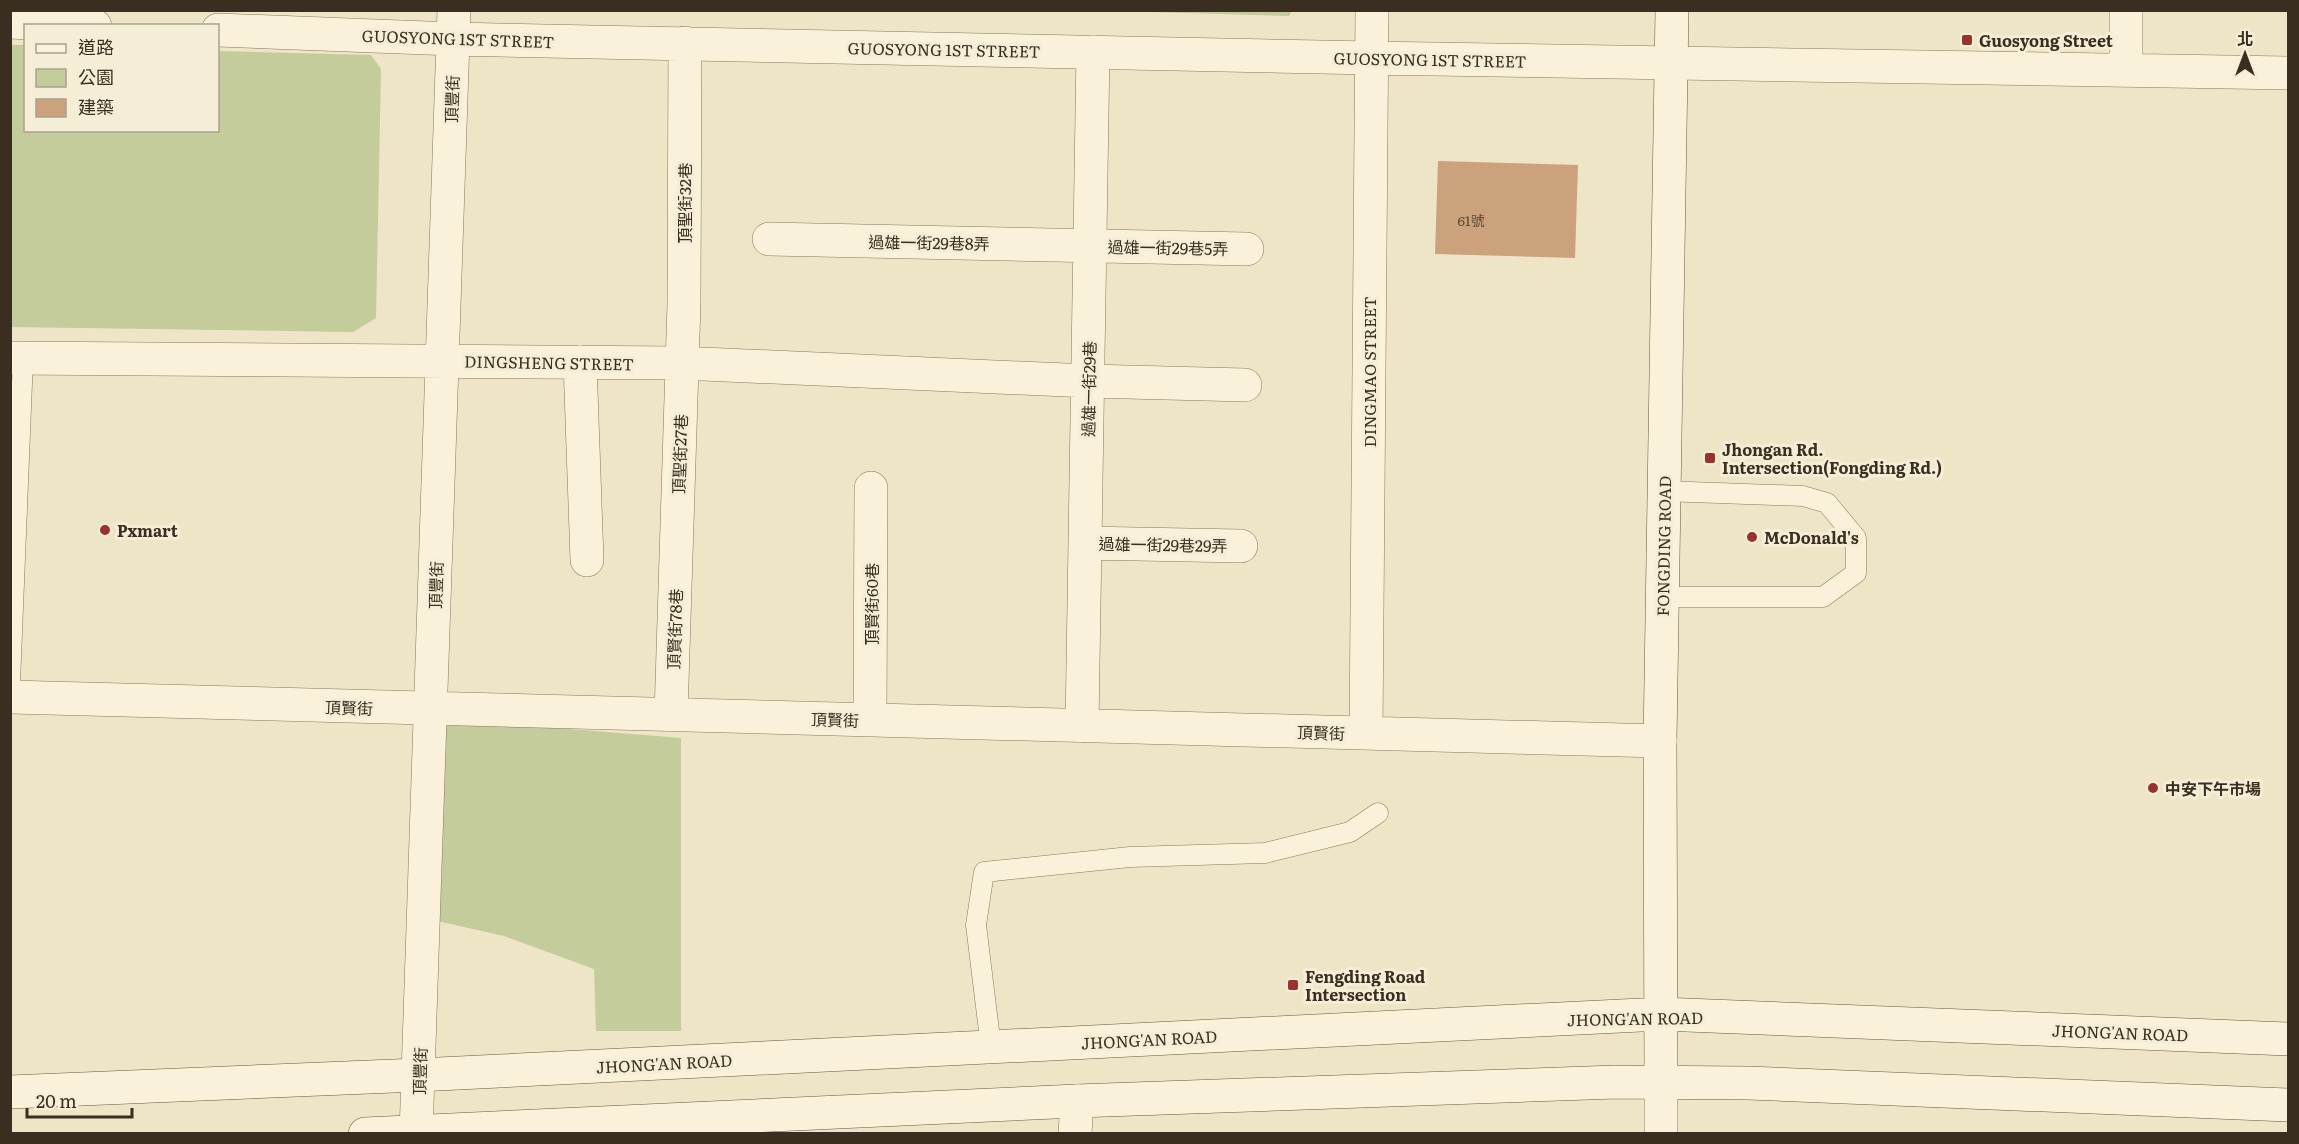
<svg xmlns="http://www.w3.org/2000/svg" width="2299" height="1144" font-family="Literata,'Noto Sans TC',serif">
<rect width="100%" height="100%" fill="#eee4c6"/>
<path fill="#c3cc9a" d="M1115 11H1292L1289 16Z
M11 45H25L26 130H218V51L371 55 381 69 376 318 353 332 11 327Z
M436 718 681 738V1031H596L594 969 504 936 424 918Z"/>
<path fill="#cca27d" d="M1438 161 1578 165 1575 258 1435 254Z"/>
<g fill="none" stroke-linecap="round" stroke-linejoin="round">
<defs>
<path id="lane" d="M1662 597H1823L1856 573V538L1827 503 1803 496 1663 491
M10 683 23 358
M991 1047 976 925 984 872 1130 857 1265 853 1350 832 1378 813"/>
<path id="street" d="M2126 10V70
M10 22 95 26
M218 30 453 39 1371 58 2288 73
M769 239 1247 249
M10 358 681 363 1088 381 1245 385
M580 362 587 560
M1085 543 1241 546
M10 697 1660 741
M671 715 684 303 685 43
M870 720 871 488
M1082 726 1093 52
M1366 733 1372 10
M1661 1081V1134
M416 1134 454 10
M1075 1134 1077 1101"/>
<path id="secondary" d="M1661 1081 1660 741 1672 10
M10 1092 418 1075 1661 1014 2288 1039
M365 1134 1077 1101 1616 1082 1748 1083 2288 1105"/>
</defs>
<use href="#lane" stroke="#89775c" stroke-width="21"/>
<use href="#street" stroke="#89775c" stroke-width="34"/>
<use href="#secondary" stroke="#6b583f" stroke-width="34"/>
<use href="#lane" stroke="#f9f1da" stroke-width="20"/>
<use href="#street" stroke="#f9f1da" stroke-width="33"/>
<use href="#secondary" stroke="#f9f1da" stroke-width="33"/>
</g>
<g fill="#98322d" stroke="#f5eed6" stroke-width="2">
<rect x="1961" y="34" width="12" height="12" rx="3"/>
<rect x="1704" y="452" width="12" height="12" rx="3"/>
<circle cx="105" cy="530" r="6"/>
<circle cx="1752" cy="537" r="6"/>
<circle cx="2153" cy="788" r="6"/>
<rect x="1287" y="979" width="12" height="12" rx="3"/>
</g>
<g text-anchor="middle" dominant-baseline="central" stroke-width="6" stroke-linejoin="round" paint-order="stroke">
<g font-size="14" fill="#5e4b37">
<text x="1471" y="220">61號</text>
</g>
<g font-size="16" fill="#3a2e20" stroke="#f5eed6">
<text transform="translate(458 38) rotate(2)">GUOSYONG 1ST STREET</text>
<text transform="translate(944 49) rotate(1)">GUOSYONG 1ST STREET</text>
<text transform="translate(1430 59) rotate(1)">GUOSYONG 1ST STREET</text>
<text transform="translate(451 99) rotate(-88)">頂豐街</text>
<text transform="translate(684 203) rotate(-90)">頂聖街32巷</text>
<text transform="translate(929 242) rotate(1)">過雄一街29巷8弄</text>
<text transform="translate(1168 247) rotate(1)">過雄一街29巷5弄</text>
<text transform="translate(549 362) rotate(1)">DINGSHENG STREET</text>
<text transform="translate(1369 372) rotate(-90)">DINGMAO STREET</text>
<text transform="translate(1088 389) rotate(-89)">過雄一街29巷</text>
<text transform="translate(679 454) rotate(-88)">頂聖街27巷</text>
<text transform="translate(1163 544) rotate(1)">過雄一街29巷29弄</text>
<text transform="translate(1663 546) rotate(-89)">FONGDING ROAD</text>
<text transform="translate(435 585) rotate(-88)">頂豐街</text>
<text transform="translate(871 604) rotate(-90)">頂賢街60巷</text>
<text transform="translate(674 629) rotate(-88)">頂賢街78巷</text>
<text transform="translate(349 707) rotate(2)">頂賢街</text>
<text transform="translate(835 719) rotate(2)">頂賢街</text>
<text transform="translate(1321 732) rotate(2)">頂賢街</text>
<text transform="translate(1635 1018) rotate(-1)">JHONG'AN ROAD</text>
<text transform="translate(2120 1032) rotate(2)">JHONG'AN ROAD</text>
<text transform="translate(1149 1039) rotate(-3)">JHONG'AN ROAD</text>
<text transform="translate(664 1063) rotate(-3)">JHONG'AN ROAD</text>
<text transform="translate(419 1071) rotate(-88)">頂豐街</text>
</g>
<g font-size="16" font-weight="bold" fill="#3a2e20" stroke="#f5eed6" text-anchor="start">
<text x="1979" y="40">Guosyong Street</text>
<text x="1722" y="449">Jhongan Rd.<tspan x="1722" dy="18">Intersection(Fongding Rd.)</tspan></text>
<text x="117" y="530">Pxmart</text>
<text x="1764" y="537">McDonald's</text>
<text x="2165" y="788">中安下午市場</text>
<text x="1305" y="976">Fengding Road<tspan x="1305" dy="18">Intersection</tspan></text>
</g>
</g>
<rect width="2299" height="1144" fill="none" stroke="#3a2e20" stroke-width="24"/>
<rect x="24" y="24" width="195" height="108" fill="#f5eed6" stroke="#aaa18d" stroke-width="1.5"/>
<rect x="36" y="44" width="30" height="9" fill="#f9f1da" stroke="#aaa18d" stroke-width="1.5"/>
<text x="78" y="54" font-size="18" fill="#3a2e20">道路</text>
<rect x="36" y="69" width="30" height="18" fill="#c3cc9a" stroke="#aaa18d" stroke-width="1.5"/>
<text x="78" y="84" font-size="18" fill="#3a2e20">公園</text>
<rect x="36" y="99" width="30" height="18" fill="#cca27d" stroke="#aaa18d" stroke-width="1.5"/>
<text x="78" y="114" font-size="18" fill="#3a2e20">建築</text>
<g transform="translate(2245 54)" stroke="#f5eed6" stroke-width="4.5" paint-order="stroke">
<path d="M0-4.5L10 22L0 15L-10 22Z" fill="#3a2e20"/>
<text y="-9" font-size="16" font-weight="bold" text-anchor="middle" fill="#3a2e20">北</text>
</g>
<path d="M27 1108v9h105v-9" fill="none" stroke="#3a2e20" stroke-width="3"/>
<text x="36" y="1108" font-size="18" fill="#3a2e20" stroke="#f5eed6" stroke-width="4.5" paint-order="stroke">20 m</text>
</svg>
